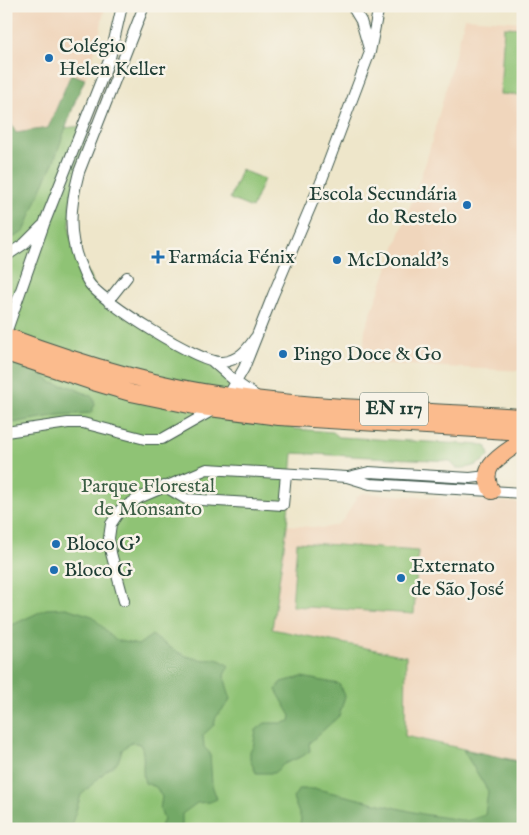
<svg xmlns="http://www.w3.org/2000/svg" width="529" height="835" font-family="'IM FELL English',serif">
<rect width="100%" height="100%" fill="#f7f3e8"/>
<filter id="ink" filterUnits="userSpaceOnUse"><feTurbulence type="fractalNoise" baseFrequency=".02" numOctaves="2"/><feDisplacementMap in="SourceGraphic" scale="10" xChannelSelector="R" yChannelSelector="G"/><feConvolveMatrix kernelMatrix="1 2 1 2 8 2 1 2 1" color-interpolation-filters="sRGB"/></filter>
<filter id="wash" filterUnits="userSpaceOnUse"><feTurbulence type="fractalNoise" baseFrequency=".0096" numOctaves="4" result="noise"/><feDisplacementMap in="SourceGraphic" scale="20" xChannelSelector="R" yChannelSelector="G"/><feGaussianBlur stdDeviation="1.12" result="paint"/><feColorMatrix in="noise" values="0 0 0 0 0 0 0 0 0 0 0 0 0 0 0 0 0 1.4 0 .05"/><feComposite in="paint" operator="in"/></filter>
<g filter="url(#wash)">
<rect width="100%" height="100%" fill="#eee6ca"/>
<path fill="#f0d6bc" d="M6 6H105L98 42 85 79 70 74 48 128 16 134 6 115Z
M465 18 523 22V371L367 363 363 360 365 330 426 162Z
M362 493 523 503V762L404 735 405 655 271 628 287 525 324 528 336 525 344 519 357 497Z"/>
<path fill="#8fc374" stroke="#578054" d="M504 27 523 28V95L500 94Z
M90 125 70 204V235L97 291 194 353 294 429 333 432 339 437 482 445 487 447 489 456C480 465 468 469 456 468L450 461 293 453 287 526 272 629 406 656 405 736 523 762V829H6V135Z
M241 170 264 179 252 208 230 199Z
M297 542 418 551 414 614 292 606Z"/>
<path fill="#73a966" stroke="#49734d" d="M71 74 85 79 76 99 54 161 41 189 24 232 6 241V115L16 133 48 128Z
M13 361 41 373 52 383 71 387 93 397 95 404 91 413 59 415 6 424V368Z
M66 608 92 616 115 640 138 645 152 635C166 645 181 657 199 659 215 662 213 654 229 666L224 675 230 698 229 702 216 717 214 725 203 735 204 747 210 753 212 785 217 799 210 802 197 803 182 814V826L184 829H159L164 820 160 809 162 797 156 787 145 783C140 768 147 757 140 744L131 742 122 750 118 762 106 771 81 795 70 829H6V628L46 609Z
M302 677 339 684 345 696 339 716 309 743 310 751 303 756 284 764 274 773H256L250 760V751L253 747 256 730 265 723H283L290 721 291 716 276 690 281 682Z
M463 750 523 763V829H299L301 819 293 798 299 789H317L422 814 467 821 485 815 488 791Z"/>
</g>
<g filter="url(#ink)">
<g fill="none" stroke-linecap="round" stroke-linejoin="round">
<defs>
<path id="street" d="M144 6 79 172C70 206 67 237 82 269 84 274 86 279 89 283 102 302 200 364 222 362 238 361 247 350 255 338
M352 6 361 21 370 52
M6 256 24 244 42 226
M108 301 127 277
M6 333 44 224 110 58 122 6
M213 362 237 383 256 396
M228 396 244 368 273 295 321 182 370 52 379 6
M6 432 68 423H83L145 439H162L215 409
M348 477 369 472 470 478 487 476
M164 486 186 499 283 505 286 474
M124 601 111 553 109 538 111 524 121 509 139 498 207 469 347 477 370 484 523 493"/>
<path id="primary" d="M6 336C78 363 153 386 229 396 325 409 425 411 523 417
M6 353 90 381 131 393 194 406 279 417 523 432
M492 491C476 465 505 454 523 440"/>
</defs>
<use href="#street" stroke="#3e564a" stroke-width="12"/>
<use href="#primary" stroke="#3e564a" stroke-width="18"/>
<use href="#street" stroke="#fff" stroke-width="10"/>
<use href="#primary" stroke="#fbbb8d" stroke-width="16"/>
</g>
</g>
<g fill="#1f6fb2" stroke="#f7f3e8" stroke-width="2">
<circle cx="49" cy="58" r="5"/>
<circle cx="467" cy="205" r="5"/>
<path d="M155.5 249.5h5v5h5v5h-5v5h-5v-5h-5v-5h5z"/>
<circle cx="337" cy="260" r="5"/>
<circle cx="283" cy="354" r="5"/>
<circle cx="56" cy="544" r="5"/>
<circle cx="54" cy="570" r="5"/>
<circle cx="401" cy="578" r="5"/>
</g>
<g text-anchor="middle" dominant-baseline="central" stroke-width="5" stroke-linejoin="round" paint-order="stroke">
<rect fill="#f7f3e8" stroke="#60746a" stroke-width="1" x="360" y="392.5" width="68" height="33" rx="4"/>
<g font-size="19" font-weight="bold" fill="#1f3d34">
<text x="394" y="409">EN 117</text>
</g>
<g font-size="20" fill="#1f3d34" stroke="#f7f3e8" text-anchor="start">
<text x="59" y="46">Colégio<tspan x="59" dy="23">Helen Keller</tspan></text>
<text x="457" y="194" text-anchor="end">Escola Secundária<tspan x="457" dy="23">do Restelo</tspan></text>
<text x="168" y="257">Farmácia Fénix</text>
<text x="347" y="260">McDonald's</text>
<text x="293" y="354">Pingo Doce &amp; Go</text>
<text x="66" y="544">Bloco G'</text>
<text x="411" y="566">Externato<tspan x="411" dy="23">de São José</tspan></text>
<text x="64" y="570">Bloco G</text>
</g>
<g font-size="20" fill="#3b5e44" stroke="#f7f3e8">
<text x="148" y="486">Parque Florestal<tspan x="148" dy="23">de Monsanto</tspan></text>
</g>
</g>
<rect width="529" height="835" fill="none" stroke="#f7f3e8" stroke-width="25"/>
</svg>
